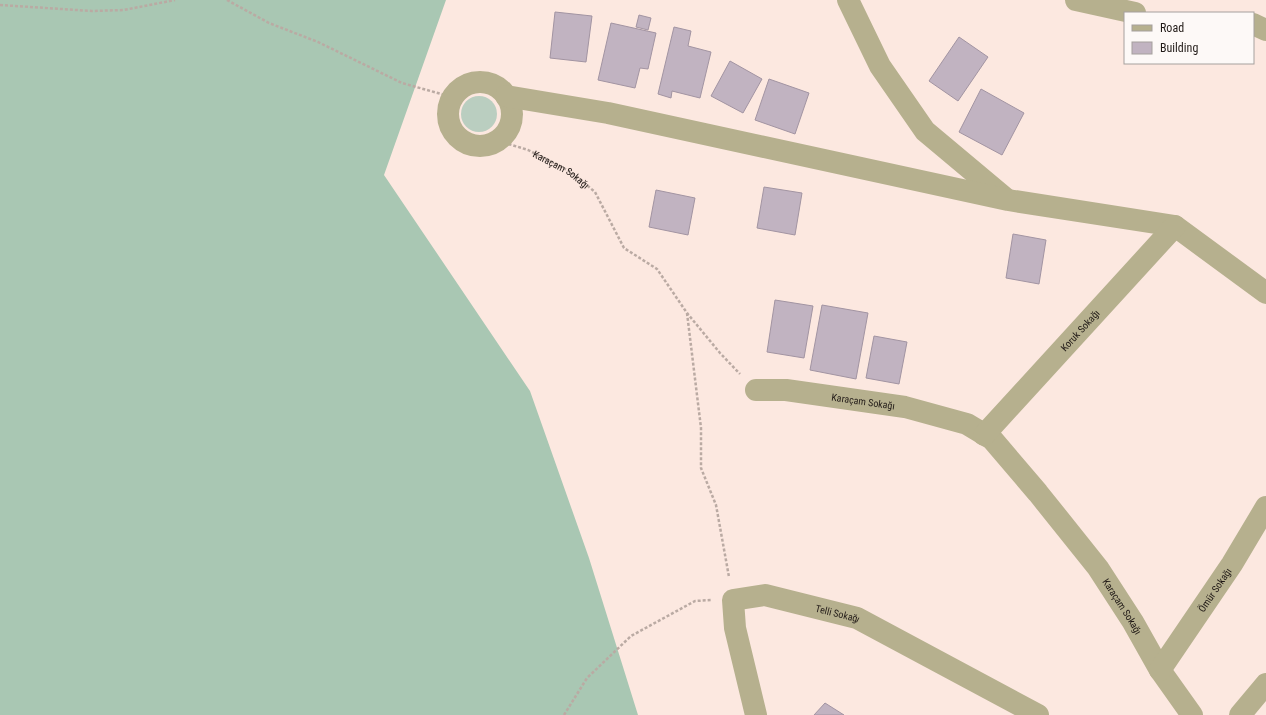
<svg xmlns="http://www.w3.org/2000/svg" width="1266" height="715" font-family="'Roboto Condensed',sans-serif">
<rect width="100%" height="100%" fill="#fce8e0"/>
<path fill="#bacec0" d="M461 114a18 18 0 1 1 36 0a18 18 0 1 1-36 0Z"/>
<path fill="#a9c7b3" d="M0 0H446L384 175 530 391 589 558 638 715H0Z"/>
<path fill="#c1b3c1" stroke="#a294a2" d="M555 12 592 16 586 62 550 58Z
M639 15 651 18 648 30 636 27Z
M611 23 656 33 648 69 640 68 635 88 598 80Z
M674 27 691 31 688 46 711 52 700 98 672 91 671 98 658 94Z
M959 37 988 57 958 101 929 81Z
M730 61 762 79 743 113 711 96Z
M769 79 809 93 795 134 755 120Z
M981 89 1024 113 1002 155 959 132Z
M764 187 802 193 795 235 757 228Z
M656 190 695 198 688 235 649 227Z
M1013 234 1046 240 1039 284 1006 278Z
M775 300 813 306 804 358 767 352Z
M822 305 868 313 856 379 810 370Z
M874 336 907 342 899 384 866 378Z
M825 703 844 715H814Z"/>
<g fill="none" stroke-linecap="round" stroke-linejoin="round">
<g stroke="#baaaa3" stroke-width="2.5" stroke-dasharray="3 2" stroke-linecap="butt">
<path d="M227 0 269 23 318 42 402 83 452 97"/>
<path d="M0 5 92 11 124 10 175 0"/>
<path id="s1" d="M499 141 528 150 571 172 595 192 624 248 657 269 687 313 720 353 740 374"/>
<path d="M687 313 701 428V468L716 505 729 577"/>
<path d="M564 715 587 678 631 636 695 601 711 600"/>
</g>
<g stroke="#b6b08e" stroke-width="22">
<path d="M848 0 880 66 925 131 1005 198"/>
<path d="M1076 0 1135 13"/>
<path d="M1253 24 1266 30"/>
<circle cx="480" cy="114" r="32"/>
<path d="M506 96 608 113 1008 200 1175 226 1266 293"/>
<path id="s2" d="M756 390H786L905 407 967 424 992 439 1038 493 1098 568 1133 622 1160 670 1192 715"/>
<path id="s3" d="M984 435 1175 226"/>
<path id="s4" d="M1160 670 1232 564 1266 507"/>
<path id="s5" d="M756 715 735 628 733 600 765 595 857 618 1038 715"/>
<path d="M1240 715 1266 684"/>
</g>
</g>
<g text-anchor="middle" dominant-baseline="central" stroke-width="3.5" stroke-linejoin="round" paint-order="stroke">
<g font-size="10" fill="#211a17" stroke="#fdf9f7">
<text stroke="none"><textPath href="#s1" startOffset="69">Karaçam Sokağı</textPath></text>
<text stroke="none"><textPath href="#s3" startOffset="142">Koruk Sokağı</textPath></text>
<text stroke="none"><textPath href="#s2" startOffset="108">Karaçam Sokağı</textPath></text>
<text stroke="none"><textPath href="#s4" startOffset="97">Ömür Sokağı</textPath></text>
<text stroke="none"><textPath href="#s2" startOffset="456">Karaçam Sokağı</textPath></text>
<text stroke="none"><textPath href="#s5" startOffset="225">Telli Sokağı</textPath></text>
</g>
</g>
<rect x="1124" y="12" width="130" height="52" fill="#fdf9f7" stroke="#a5a09d"/>
<rect x="1132" y="25" width="20" height="6" fill="#b6b08e" stroke="#a5a09d"/>
<text x="1160" y="32" font-size="12" fill="#211a17">Road</text>
<rect x="1132" y="42" width="20" height="12" fill="#c1b3c1" stroke="#a5a09d"/>
<text x="1160" y="52" font-size="12" fill="#211a17">Building</text>
</svg>
